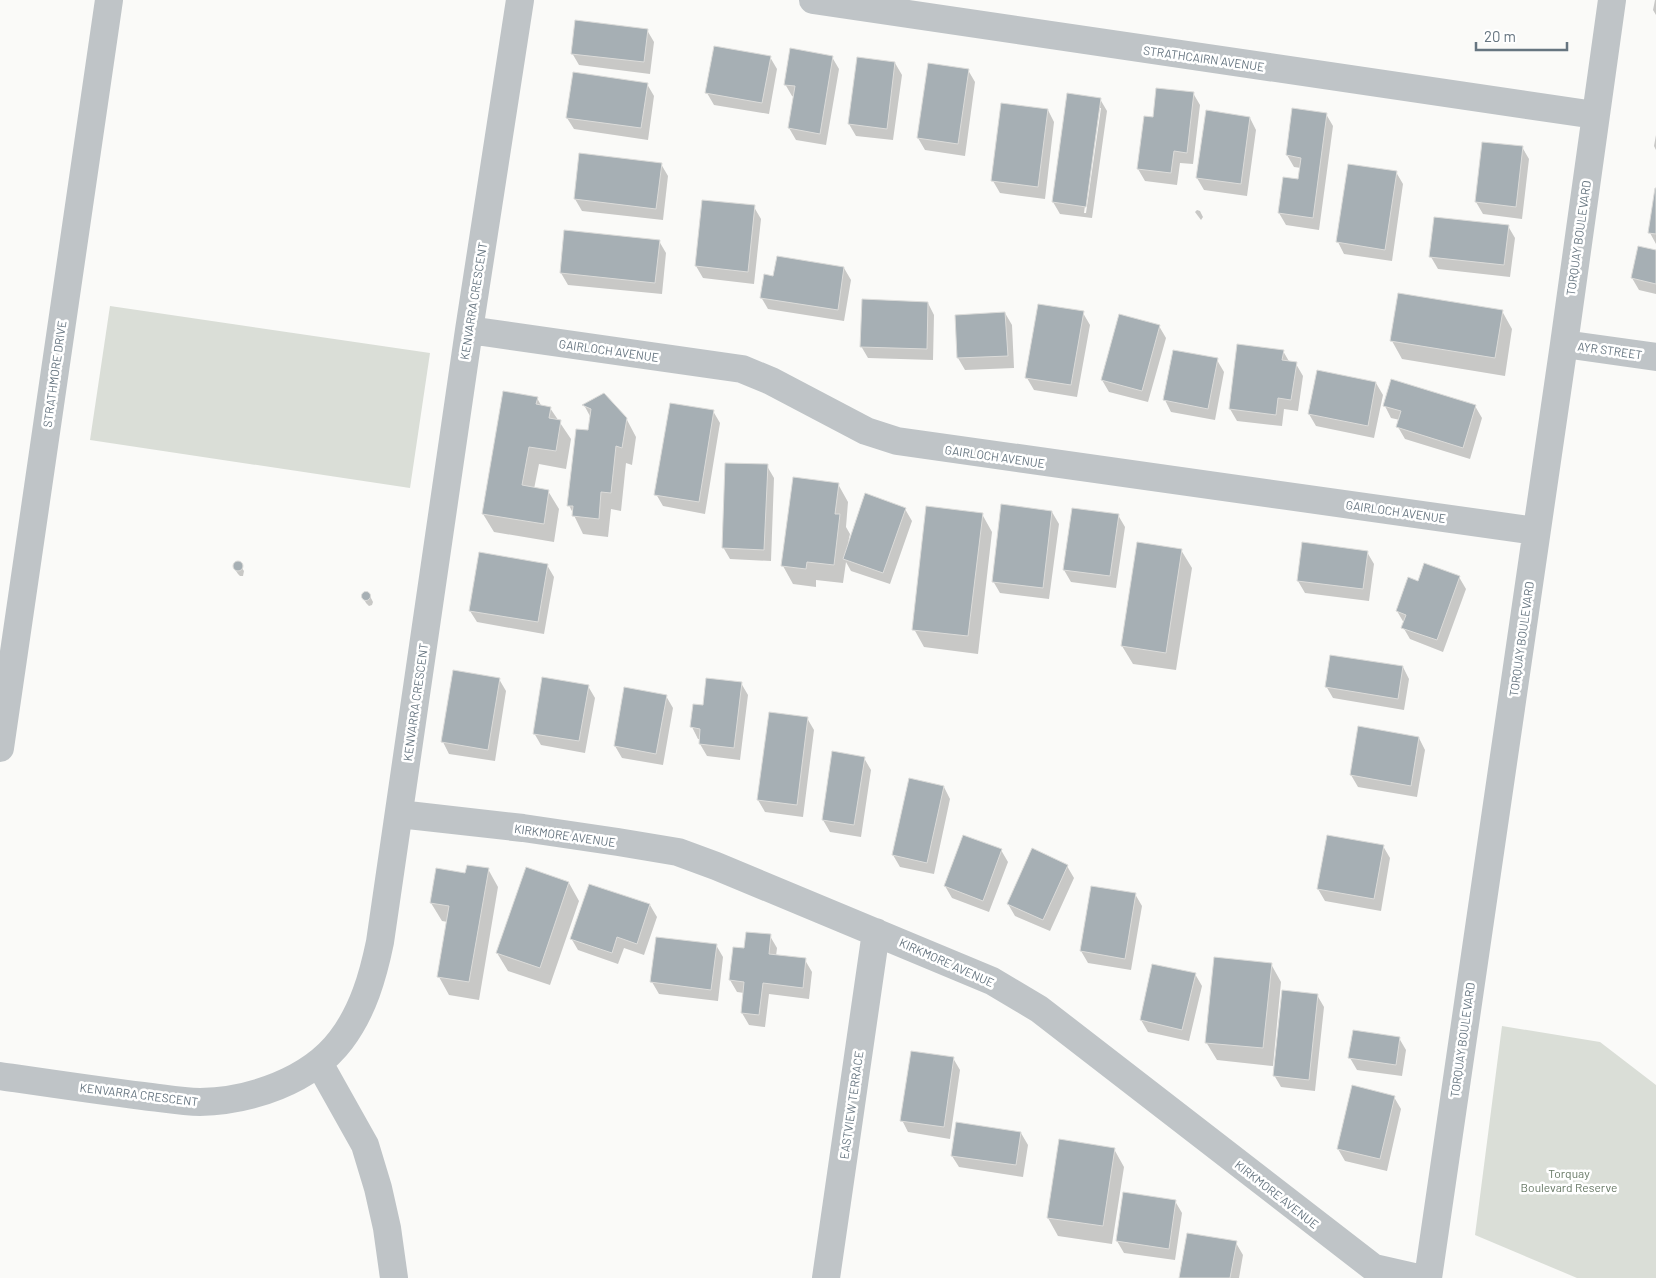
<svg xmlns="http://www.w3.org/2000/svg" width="1656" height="1278" font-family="Barlow,sans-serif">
<rect width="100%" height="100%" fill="#fafaf8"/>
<path fill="#daded7" d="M110 306 430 353 410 488 90 440Z
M1502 1026 1600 1042 1656 1085V1278H1577L1475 1235Z"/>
<path fill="#0003" fill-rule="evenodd" d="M1655 0H1656V15L1653 10Z
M647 30 654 42 650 74 579 65 572 53Z
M770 57 777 69 769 114 714 105 707 93Z
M832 57 839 69 826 145 796 140 789 128 794 97 792 96 785 84Z
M895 63 902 75 893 140 856 136 849 124Z
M968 70 975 82 965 156 925 150 918 138Z
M647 84 654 96 648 140 574 129 567 118Z
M1193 93 1200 105 1193 164 1180 163 1177 185 1145 181 1138 169 1154 118Z
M1100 99 1107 111 1092 218 1060 214 1053 202ZM1098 108H1101L1086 213H1084Z
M1293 109 1326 114 1333 126 1319 230 1286 225 1279 213 1299 180 1301 168 1294 167 1287 155Z
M1048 110 1054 122 1045 199 1000 193 993 181Z
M1250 118 1256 130 1247 196 1204 190 1197 178Z
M1656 135V150L1654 146Z
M1522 147 1529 159 1522 219 1483 214 1476 202Z
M661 164 668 176 663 220 582 211 575 199Z
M1396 172 1403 184 1392 261 1344 254 1338 242Z
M1656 190V244L1650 233Z
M754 207 761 219 754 284 703 278 696 266Z
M1197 210 1200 211 1203 217 1201 220 1195 212Z
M1508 226 1515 238 1510 277 1438 269 1431 257Z
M659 241 666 253 662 294 568 285 561 273Z
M1656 251V294L1639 290 1632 278Z
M844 268 851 280 844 321 768 309 761 297 774 277Z
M928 303 934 315 933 360 868 358 861 346Z
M1502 311 1512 329 1505 376 1402 359 1392 341Z
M1005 313 1012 325 1014 368 965 370 958 358 957 316Z
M1083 313 1090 325 1077 397 1034 390 1027 378Z
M1159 326 1166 338 1148 402 1109 392 1102 380Z
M1283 351 1290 363 1296 364 1303 376 1298 411 1284 409 1282 426 1237 421 1230 409Z
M1217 360 1224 372 1215 420 1171 412 1165 400Z
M1376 383 1383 395 1374 438 1316 426 1309 414Z
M537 398 542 407 550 408 571 439 566 469 539 464 534 489 548 491 559 509 554 542 494 532 483 514Z
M584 405 626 418 636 437 632 465 626 463 621 511 611 509 608 537 583 534 569 505 591 418Z
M1385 406H1475L1482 418 1470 459 1405 439 1398 427 1400 420 1391 418Z
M713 411 720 423 705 514 663 506 656 494Z
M767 466 774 478 771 561 730 559 723 547Z
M838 484 848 502 846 527 850 534 848 543 905 509 912 521 890 584 851 571 846 562 843 583 816 580V587L793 584 783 566Z
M1052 512 1059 524 1049 599 1000 593 993 581Z
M982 514 992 532 978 654 924 647 914 629Z
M1118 515 1125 527 1116 588 1071 582 1064 570Z
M1181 550 1192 568 1176 670 1133 664 1122 646Z
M1367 552 1374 564 1369 601 1305 593 1298 581Z
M238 563 244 571 243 576H240L238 574 234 568V565Z
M547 565 554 577 544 634 477 622 470 611Z
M1459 577 1466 589 1443 652 1410 639 1403 627 1404 623 1397 611 1419 582Z
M364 593H367L370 596 373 602 372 605 369 606 366 603 363 597Z
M1403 667 1409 679 1404 710 1333 698 1326 686Z
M499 679 506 691 495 761 449 754 443 742Z
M741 683 748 695 740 760 707 756 700 744V739H698L692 727 704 706Z
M588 686 595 698 585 753 541 745 534 733Z
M666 696 673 708 663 765 622 758 615 746Z
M807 718 814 730 803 817 765 812 758 800Z
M1419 738 1425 750 1417 797 1358 787 1351 775Z
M864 758 871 770 861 837 830 832 823 820Z
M944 787 950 799 934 874 900 867 893 855Z
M1383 846 1390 858 1381 911 1325 901 1318 889Z
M1001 850 1008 862 989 912 952 898 945 886Z
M1067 866 1074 878 1050 931 1015 916 1008 904Z
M488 869 498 887 479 1000 449 995 439 977 448 922 442 921 431 903 466 875Z
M569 883 579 901 550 985 508 971 497 953Z
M589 885 650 905 657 917 644 955 624 948 618 964 578 950 571 938Z
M1135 894 1142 906 1131 970 1088 963 1081 951Z
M770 936 777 948 776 956 805 960 812 972 809 999 769 994 765 1027 749 1025 742 1013 744 993 737 992 730 980 746 950Z
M716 945 723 957 718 1001 659 994 652 982Z
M1271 964 1281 982 1273 1066 1217 1060 1206 1042Z
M1195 974 1202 986 1189 1041 1148 1032 1141 1020Z
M1317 995 1324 1007 1315 1091 1281 1087 1274 1075Z
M1399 1038 1406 1050 1402 1076 1357 1070 1350 1058Z
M953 1058 960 1070 950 1139 908 1132 902 1120Z
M1394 1097 1401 1109 1387 1171 1345 1161 1338 1149Z
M1021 1133 1028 1145 1023 1177 959 1167 952 1156Z
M1114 1149 1124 1167 1112 1244 1058 1236 1048 1218Z
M1175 1201 1182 1213 1175 1260 1124 1253 1117 1241Z
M1236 1243 1243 1255 1239 1278H1180Z"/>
<path fill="#a6afb4" stroke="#dcdcda" d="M575 20 648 29 644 62 571 54Z
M714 46 771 56 762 103 705 93Z
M790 48 833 56 820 134 788 128 795 86 784 85Z
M857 57 895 62 887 129 848 124Z
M928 63 969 69 958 144 917 138Z
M573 72 648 83 641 128 566 118Z
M1156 88 1194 92 1187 153 1174 151 1171 173 1137 169 1144 116 1153 117Z
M1067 93 1101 98 1086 207 1052 202Z
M1001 103 1048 109 1038 187 991 181Z
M1292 108 1327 113 1313 218 1278 213 1283 177 1298 179 1301 158 1286 155Z
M1206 110 1250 117 1241 184 1196 178Z
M1482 142 1523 146 1516 207 1475 202Z
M579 153 662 163 656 209 574 199Z
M1348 164 1397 171 1385 250 1336 242Z
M1655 188H1656V234L1648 233Z
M702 200 755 205 748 272 695 266Z
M1434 217 1509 225 1504 265 1429 257Z
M564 230 660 240 655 283 560 273Z
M1638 246 1656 250V284L1631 278Z
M777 256 844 267 838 310 760 298 764 274 773 276Z
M1398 293 1503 310 1495 358 1390 341Z
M862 299 928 302 927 349 860 347Z
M1038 304 1084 311 1071 385 1025 378Z
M1005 312 1008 356 957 358 955 315Z
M1119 314 1160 325 1142 391 1101 380Z
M1237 344 1284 350 1282 360 1297 362 1291 400 1278 398 1276 415 1229 409Z
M1173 350 1218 358 1208 409 1163 400Z
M1317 370 1376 382 1368 426 1308 414Z
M1391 379 1476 405 1463 448 1396 427 1401 411 1383 406Z
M503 391 538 397 536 404 551 407 549 418 561 420 556 451 529 447 522 485 549 490 544 524 482 514Z
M604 393 627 418 622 448 616 446 611 493 601 492 599 519 572 516 573 506H567L576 429 588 430 591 409 582 405Z
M670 403 714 410 699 502 654 495Z
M725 463 768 464 764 550 722 548Z
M793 477 839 483 835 514H840L834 565 807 562 806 569 781 566Z
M865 493 906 508 883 573 843 559Z
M1001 504 1052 511 1043 588 992 582Z
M926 506 983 513 968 636 912 630Z
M1072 508 1119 514 1110 576 1063 570Z
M1137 542 1182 549 1166 653 1121 646Z
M1302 542 1368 551 1363 589 1297 581Z
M479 552 548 564 538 622 469 611Z
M233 566a5 5 0 1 1 10 0a5 5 0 1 1-10 0Z
M1424 563 1460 576 1437 640 1401 628 1406 615 1396 611 1408 577 1418 581Z
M361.5 596a4.5 4.5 0 1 1 9 0a4.5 4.5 0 1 1-9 0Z
M1330 655 1403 666 1398 699 1325 687Z
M453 670 500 678 488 750 441 742Z
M542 677 589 685 579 741 533 734Z
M706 678 742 682 734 748 699 744 700 729 690 727 693 704 703 705Z
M624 687 667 695 656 754 614 746Z
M769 712 808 717 797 805 757 800Z
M1358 726 1419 737 1411 786 1350 775Z
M832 751 865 757 854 825 822 820Z
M909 778 944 786 927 863 892 855Z
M963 835 1002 849 983 901 944 886Z
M1327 835 1384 845 1374 899 1317 889Z
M1032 848 1068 865 1043 920 1007 904Z
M467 865 489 868 469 982 437 977 449 906 430 903 436 868 465 873Z
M526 867 569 882 540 968 496 953Z
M589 884 650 904 637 944 617 937 612 953 570 939Z
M1091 886 1136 893 1125 959 1080 951Z
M746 932 771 934 769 954 806 958 803 988 763 983 759 1015 741 1013 744 982 729 980 733 947 744 948Z
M656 937 717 944 711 990 650 982Z
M1214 957 1272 963 1263 1048 1205 1043Z
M1152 964 1196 973 1182 1030 1140 1020Z
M1282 990 1318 994 1309 1080 1273 1076Z
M1353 1030 1400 1037 1396 1065 1348 1058Z
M911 1051 954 1057 944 1127 900 1121Z
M1352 1085 1395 1096 1380 1159 1337 1149Z
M956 1122 1021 1132 1016 1165 951 1156Z
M1059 1139 1115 1148 1103 1226 1047 1218Z
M1123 1192 1176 1200 1169 1249 1116 1241Z
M1187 1233 1237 1241 1230 1278H1179Z"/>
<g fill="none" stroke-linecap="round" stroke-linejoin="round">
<path stroke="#bfc4c7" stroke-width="28" d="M813 0 1595 115
M469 330 742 369 771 381 866 431 897 441 1536 531
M1564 344 1656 357
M0 748 109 0
M399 814 523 828 618 842 678 852 716 866 992 981 1039 1009 1374 1268 1418 1278
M319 1063 365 1145 378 1188 387 1228 394 1278
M0 1076C48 1083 95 1090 143 1096 162 1098 181 1102 200 1102 250 1101 310 1081 341 1040 363 1011 373 976 380 942L469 330 520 0
M826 1278 876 932
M1428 1278 1564 344 1612 0"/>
</g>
<g text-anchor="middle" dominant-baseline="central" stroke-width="5" stroke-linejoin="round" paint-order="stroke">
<g font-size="12" fill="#667580" stroke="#fff">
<text transform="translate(1204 58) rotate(8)">STRATHCAIRN AVENUE</text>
<text transform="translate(1578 238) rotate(-82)">TORQUAY BOULEVARD</text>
<text transform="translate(473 301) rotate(-81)">KENVARRA CRESCENT</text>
<text transform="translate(609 350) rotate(8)">GAIRLOCH AVENUE</text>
<text transform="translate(1610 350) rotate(8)">AYR STREET</text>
<text transform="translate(54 374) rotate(-82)">STRATHMORE DRIVE</text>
<text transform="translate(995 456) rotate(8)">GAIRLOCH AVENUE</text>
<text transform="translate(1396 511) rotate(8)">GAIRLOCH AVENUE</text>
<text transform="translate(1521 639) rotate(-82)">TORQUAY BOULEVARD</text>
<text transform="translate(415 702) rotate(-82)">KENVARRA CRESCENT</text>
<text transform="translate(565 835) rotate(8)">KIRKMORE AVENUE</text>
<text transform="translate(947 962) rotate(24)">KIRKMORE AVENUE</text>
<text transform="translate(1462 1040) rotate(-82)">TORQUAY BOULEVARD</text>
<text transform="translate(139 1094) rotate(7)">KENVARRA CRESCENT</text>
<text transform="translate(851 1105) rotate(-82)">EASTVIEW TERRACE</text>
<text transform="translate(1277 1194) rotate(38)">KIRKMORE AVENUE</text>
</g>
<g font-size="12" fill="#687966" stroke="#fff">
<text x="1569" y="1173">Torquay<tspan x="1569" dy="14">Boulevard Reserve</tspan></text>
</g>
</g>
<path d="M1476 42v8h91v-8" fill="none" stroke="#667580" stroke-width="2.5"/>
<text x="1484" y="42" font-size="15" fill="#667580" stroke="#ffffff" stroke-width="4" paint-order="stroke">20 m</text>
</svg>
